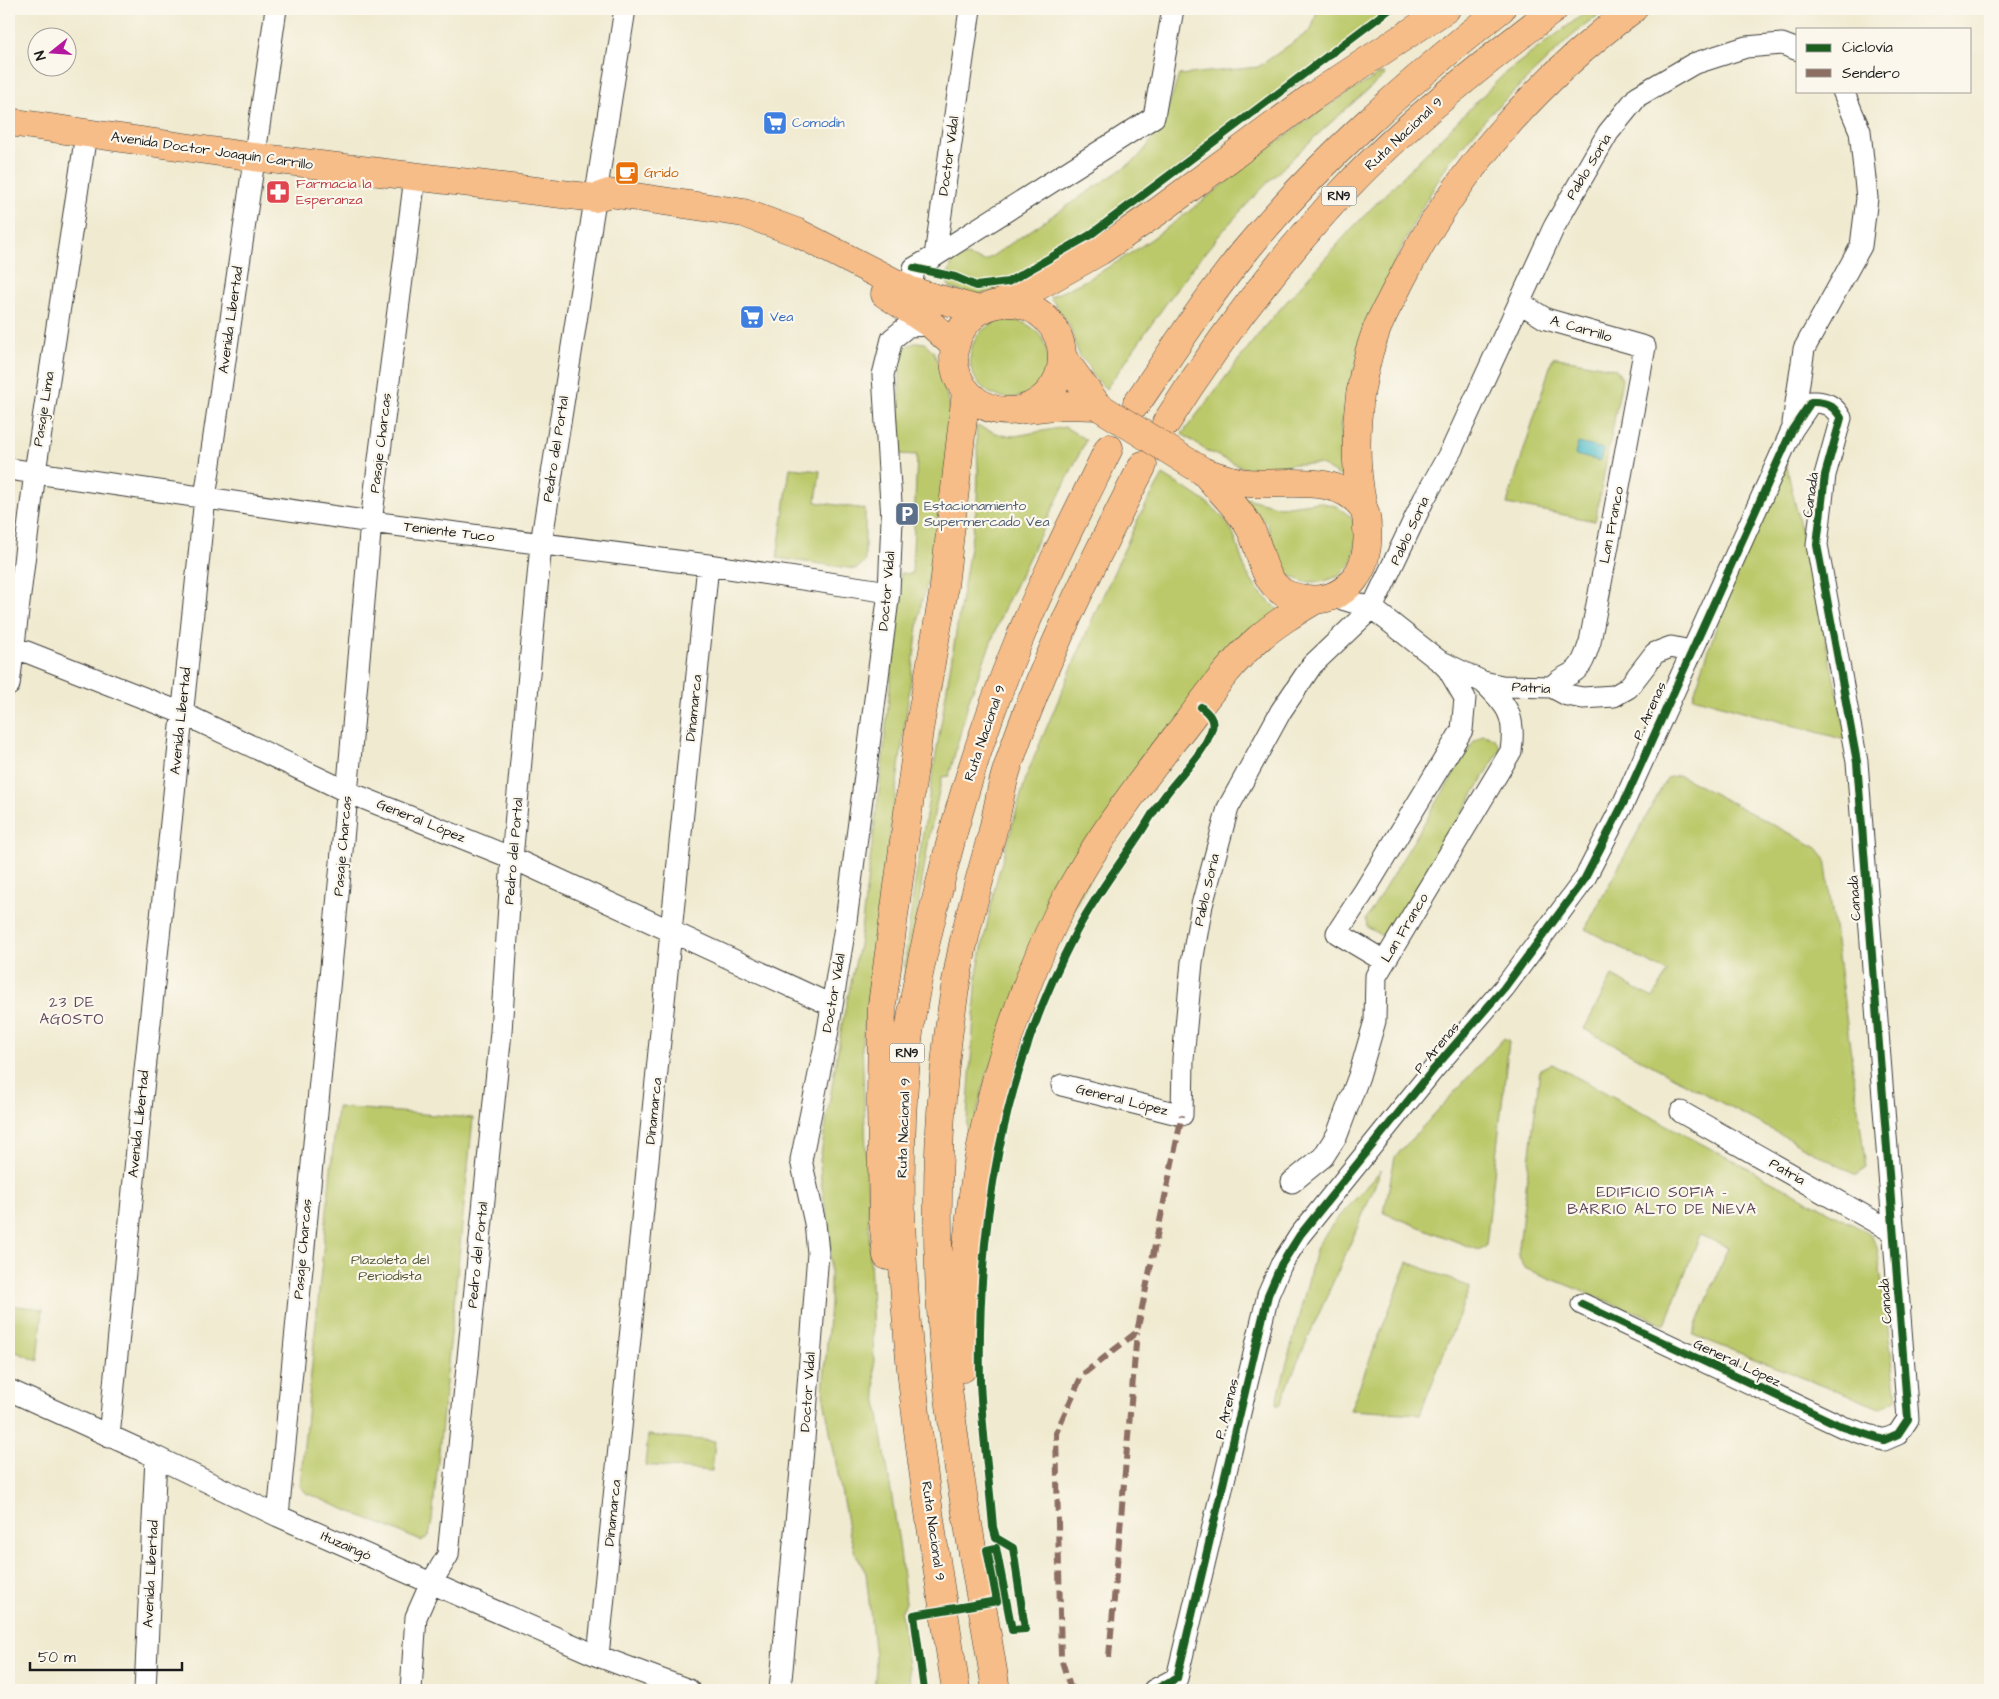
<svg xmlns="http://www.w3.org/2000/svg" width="1999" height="1699" font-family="'Architects Daughter',sans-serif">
<rect width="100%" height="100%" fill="#fbf7ec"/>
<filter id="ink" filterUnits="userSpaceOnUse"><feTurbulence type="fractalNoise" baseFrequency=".02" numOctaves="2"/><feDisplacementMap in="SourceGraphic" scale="10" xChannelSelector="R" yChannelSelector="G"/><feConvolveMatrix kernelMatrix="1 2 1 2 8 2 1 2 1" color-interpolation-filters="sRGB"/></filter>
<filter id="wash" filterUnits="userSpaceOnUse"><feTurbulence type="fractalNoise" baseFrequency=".0096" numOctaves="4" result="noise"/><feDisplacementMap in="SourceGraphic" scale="20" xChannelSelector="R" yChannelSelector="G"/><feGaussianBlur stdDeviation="1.12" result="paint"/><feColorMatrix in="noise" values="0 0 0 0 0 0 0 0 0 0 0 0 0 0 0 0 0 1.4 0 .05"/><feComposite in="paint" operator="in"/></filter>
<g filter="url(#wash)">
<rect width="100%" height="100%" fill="#f0ead0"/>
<path fill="#bcc96a" stroke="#6c7243" d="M1318 9H1384V16L1294 87 1206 145 1093 241 1006 289 974 295 950 288 946 279 954 259 966 256 985 261 1134 161C1159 138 1169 106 1179 75L1258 67 1311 30Z
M1590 9H1606L1572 36 1488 116 1449 162 1421 209 1395 261 1358 357 1341 426 1342 477 1319 464H1295L1253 472 1207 451 1182 434 1264 327 1354 226 1505 73Z
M1383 72 1385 75C1314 136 1244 200 1187 275 1159 312 1133 351 1106 389L1093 376 1089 366 1079 356 1069 324 1050 297C1145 257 1221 182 1303 123 1329 104 1357 88 1383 72Z
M970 359a39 39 0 1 1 78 0a39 39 0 1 1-78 0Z
M917 342 925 343 933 351 939 365 950 409 951 447 935 532 931 570 921 604 862 1043 875 1389 899 1543 906 1603 901 1612 911 1690H874L876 1668 866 1573 855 1553 848 1528 823 1393 830 1304V1233L821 1182 820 1160 842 1024 859 945 882 768 901 573 912 574 917 455 899 454 900 349Z
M1553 357 1616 369 1622 379 1595 521 1507 504Z
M976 426 1002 435 1015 436 1065 427 1086 440 1003 611 969 700 949 776 942 777 929 838 906 980 904 978 906 949 915 882 977 505 978 471Z
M1780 435 1847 738 1845 740 1693 697Z
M790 468 820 471 816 502 865 509V562L856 569 777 558Z
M1163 475C1185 489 1215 503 1229 526 1238 541 1240 559 1247 573 1255 589 1267 600 1280 611L1163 738 986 1076 964 1164 977 973 995 886 1027 774 1095 613 1139 517Z
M1238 496 1280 507 1319 502 1336 506 1350 516 1358 531 1352 563 1339 576 1322 582H1304L1288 575 1279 561 1267 524Z
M1483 735 1494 738 1500 747 1499 752 1389 933 1382 936 1367 927 1366 919 1474 741Z
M1679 775 1817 848 1825 858 1866 1168 1856 1175 1584 1029 1612 976 1653 998 1667 972 1585 929 1667 778Z
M1504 1038 1509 1041 1486 1246 1478 1250 1384 1213 1395 1157Z
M1552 1064 1869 1233 1877 1246 1897 1398 1880 1408 1693 1335 1728 1247 1700 1235 1665 1324 1524 1268 1518 1255 1540 1069Z
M337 1107 473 1118 432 1520 429 1536 421 1541 306 1493 300 1486Z
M1381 1170C1350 1250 1311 1326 1280 1405H1276L1317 1246 1333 1224Z
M1408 1262 1470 1287 1420 1414 1350 1410Z
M9 1305 43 1309 38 1361 9 1349Z
M648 1435 715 1441 712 1471 645 1465Z"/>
<path fill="#4fbcc9" stroke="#366c72" d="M1578 443 1604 449 1600 461 1575 455Z"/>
</g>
<g filter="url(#ink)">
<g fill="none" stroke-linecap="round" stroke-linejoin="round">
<defs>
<path id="minor" d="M935 256 1154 117 1173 9
M911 291 914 268 935 256 970 9
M1520 303 1546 319 1645 347 1590 642C1586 652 1584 664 1575 671 1566 678 1560 677 1552 687
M1793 423 1804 349 1861 246 1867 198 1860 131 1843 91
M9 469 371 522 708 565 889 592
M1332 596 1372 608 1438 660 1483 682 1502 686 1552 687 1567 695 1583 698 1614 696 1628 688 1655 653 1671 647 1690 651
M9 645 182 713 348 792 512 858 831 1005
M9 685 35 472 86 134
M1384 961 1337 933 1365 890 1462 730 1465 698 1448 669 1442 663
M1062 1085 1182 1115 1183 1059 1192 962 1202 905 1228 808 1281 711 1312 665 1372 608 1424 499 1452 449 1554 227 1608 133 1638 96 1693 64 1746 47 1782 44 1798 50
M1681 1112 1893 1232
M1292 1182 1323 1157 1337 1135 1359 1076 1375 1021 1376 976 1511 751C1516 716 1508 706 1483 682
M9 1390 156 1457 278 1516 431 1583 598 1656 689 1690
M109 1437 140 1118 205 498 276 9
M278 1516 340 874 371 522 415 177
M598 1656 708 565
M145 1690 156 1457
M411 1690 416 1617 431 1583 448 1555 501 1032 512 858 541 544 625 9
M780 1690 804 1439 818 1253 815 1223 801 1160 827 1036 846 921 889 592 892 519 883 375 892 339 908 326 932 325
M1154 1690 1177 1678 1268 1295 1281 1265 1300 1235 1433 1070 1504 988 1584 880 1624 802 1792 430 1811 402C1826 401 1834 406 1841 418L1825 475 1817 545 1857 762 1908 1419 1898 1434 1884 1440 1843 1427 1582 1304"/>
<path id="primary" d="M9 122 254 157 595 198 609 193 744 213 796 232 911 291 979 310
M885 294 932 325 955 346
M954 357a54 54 0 1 1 108 0a54 54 0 1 1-108 0Z
M1063 358 1098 406
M1027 409 1063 405 1098 406
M1204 472C1218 476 1233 482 1248 483 1285 486 1336 473 1362 506 1366 512 1367 521 1367 528 1371 566 1349 604 1306 599 1298 598 1289 597 1281 591 1261 577 1261 548 1250 528 1238 507 1219 490 1204 472Z"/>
<path id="motorway" d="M1004 302 1040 285 1100 251 1160 210 1312 97 1446 9
M1137 403C1172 352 1206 299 1245 251 1320 160 1409 82 1501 9
M1166 423C1218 340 1278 262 1345 189 1408 122 1482 65 1554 9
M1363 507C1351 452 1356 385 1376 331 1382 315 1392 299 1399 284 1454 175 1536 81 1633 9
M887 1256 883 1221 881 1102 882 1005 919 730 943 595 966 392
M963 1368C959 1212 989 1055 1058 914 1088 852 1132 793 1175 738 1201 706 1226 667 1257 640 1275 624 1295 612 1315 600
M956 1690C924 1480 885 1263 907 1050 912 1000 923 952 935 904 956 814 983 726 1019 640 1045 575 1078 511 1109 448
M996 1690C977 1569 951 1448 942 1325 933 1203 938 1066 963 945 971 908 982 871 992 834 997 814 1000 792 1006 772 1040 667 1092 563 1143 465"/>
</defs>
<use href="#minor" stroke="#3c3b37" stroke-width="23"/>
<use href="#primary" stroke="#3c3b37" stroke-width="29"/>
<use href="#motorway" stroke="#3c3b37" stroke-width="29"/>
<path stroke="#3c3b37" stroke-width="3" stroke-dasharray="1 4" stroke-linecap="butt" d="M914 1615 924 1690"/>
<use href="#minor" stroke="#fff" stroke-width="21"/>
<use href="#primary" stroke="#f7bd88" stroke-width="28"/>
<use href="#motorway" stroke="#f7bd88" stroke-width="28"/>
<defs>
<path id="primary-bridge" d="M1098 406 1204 472"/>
</defs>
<use href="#primary-bridge" stroke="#3c3b37" stroke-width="29" stroke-linecap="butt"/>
<use href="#primary-bridge" stroke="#f7bd88" stroke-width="28"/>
<path stroke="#8d6e63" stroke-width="6" stroke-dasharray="12 6" stroke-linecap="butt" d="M1109 1657 1137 1332
M1071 1690 1061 1658 1056 1433 1082 1375 1137 1332 1182 1115"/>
<defs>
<path id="cycleway" d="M914 268 955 277 976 286 1008 282 1090 235 1390 9
M924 1690 914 1615 997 1601 987 1550 996 1548 1012 1630 1025 1629 1013 1548 996 1538 993 1527C989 1478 982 1429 980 1381 977 1221 1001 1077 1075 934 1092 901 1114 872 1135 841 1145 827 1153 811 1164 797 1179 775 1204 755 1212 728 1215 719 1207 712 1201 707
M1154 1690 1177 1678 1268 1295 1281 1265 1300 1235 1433 1070 1504 988 1584 880 1624 802 1792 430 1811 402C1826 401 1834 406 1841 418L1825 475 1817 545 1857 762 1908 1419 1898 1434 1884 1440 1843 1427 1582 1304"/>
</defs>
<use href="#cycleway" stroke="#fbf7ec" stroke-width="11"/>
<use href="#cycleway" stroke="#1b5e20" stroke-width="8"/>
</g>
</g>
<defs>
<symbol id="supermarket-square" viewBox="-11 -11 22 22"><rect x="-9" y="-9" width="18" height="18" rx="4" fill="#3f7fe0" stroke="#fbf7ec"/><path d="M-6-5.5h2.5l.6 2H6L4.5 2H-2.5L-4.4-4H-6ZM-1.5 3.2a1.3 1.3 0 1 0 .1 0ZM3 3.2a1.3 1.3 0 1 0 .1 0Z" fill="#fff"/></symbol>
<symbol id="cafe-square" viewBox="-11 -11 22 22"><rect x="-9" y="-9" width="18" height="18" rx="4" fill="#e8710a" stroke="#fbf7ec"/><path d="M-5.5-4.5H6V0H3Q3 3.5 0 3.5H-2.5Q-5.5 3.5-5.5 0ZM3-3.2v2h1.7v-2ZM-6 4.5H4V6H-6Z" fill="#fff"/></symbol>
<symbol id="pharmacy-square" viewBox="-11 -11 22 22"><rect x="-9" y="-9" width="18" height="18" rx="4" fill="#e0444e" stroke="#fbf7ec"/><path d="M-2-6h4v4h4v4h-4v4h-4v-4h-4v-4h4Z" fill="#fff"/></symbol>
<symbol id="parking-square" viewBox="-11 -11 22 22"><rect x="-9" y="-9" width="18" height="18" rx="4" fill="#5c6f8a" stroke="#fbf7ec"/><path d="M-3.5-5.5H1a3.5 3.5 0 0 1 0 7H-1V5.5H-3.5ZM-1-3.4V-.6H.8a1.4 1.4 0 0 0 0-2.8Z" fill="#fff"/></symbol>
</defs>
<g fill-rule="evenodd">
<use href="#supermarket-square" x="761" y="109" width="28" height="28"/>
<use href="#cafe-square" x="613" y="159" width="28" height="28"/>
<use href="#pharmacy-square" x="264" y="178" width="28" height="28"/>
<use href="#supermarket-square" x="738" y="303" width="28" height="28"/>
<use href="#parking-square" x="893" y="500" width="28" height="28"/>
</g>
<g text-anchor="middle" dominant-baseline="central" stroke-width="4.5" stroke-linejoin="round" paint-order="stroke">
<g fill="#fbf7ec" stroke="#5f5e5a" stroke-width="1">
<rect x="1321.5" y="186.5" width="35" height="19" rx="4"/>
<rect x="889.5" y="1043.5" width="35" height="19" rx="4"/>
</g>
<g font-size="12" font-weight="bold" fill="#1c1c1c">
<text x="1339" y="196">RN9</text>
<text x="907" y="1053">RN9</text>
</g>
<g font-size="14" fill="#366cbe" stroke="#fbf7ec" text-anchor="start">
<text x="792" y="123">Comodín</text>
<text x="770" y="317">Vea</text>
</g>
<g font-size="14" fill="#1c1c1c" stroke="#fbf7ec">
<text transform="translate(1404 134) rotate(-43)">Ruta Nacional 9</text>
<text transform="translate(212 151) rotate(8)">Avenida Doctor Joaquín Carrillo</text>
<text transform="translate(949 156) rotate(-82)">Doctor Vidal</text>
<text transform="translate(1589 167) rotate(-59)">Pablo Soria</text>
<text transform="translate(231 320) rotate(-82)">Avenida Libertad</text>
<text transform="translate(1581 329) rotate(16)">A. Carrillo</text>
<text transform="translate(44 409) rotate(-81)">Pasaje Lima</text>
<text transform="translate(381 443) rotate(-83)">Pasaje Charcas</text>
<text transform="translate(556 449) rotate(-81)">Pedro del Portal</text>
<text transform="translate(1811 495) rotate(-82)">Canadá</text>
<text transform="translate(1612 525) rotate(-79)">Lan Franco</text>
<text transform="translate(1410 531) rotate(-65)">Pablo Soria</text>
<text transform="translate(449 532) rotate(7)">Teniente Tuco</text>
<text transform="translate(887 591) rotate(-85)">Doctor Vidal</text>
<text transform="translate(1531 688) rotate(4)">Patria</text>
<text transform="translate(694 708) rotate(-84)">Dinamarca</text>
<text transform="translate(1650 711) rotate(-66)">P. Arenas</text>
<text transform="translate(181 721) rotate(-84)">Avenida Libertad</text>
<text transform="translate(985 733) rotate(-71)">Ruta Nacional 9</text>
<text transform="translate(421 821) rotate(22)">General López</text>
<text transform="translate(343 846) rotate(-85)">Pasaje Charcas</text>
<text transform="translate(514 851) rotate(-85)">Pedro del Portal</text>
<text transform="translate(1207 890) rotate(-77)">Pablo Soria</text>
<text transform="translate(1855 898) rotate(-94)">Canadá</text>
<text transform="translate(1405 928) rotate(-59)">Lan Franco</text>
<text transform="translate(834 993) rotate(-80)">Doctor Vidal</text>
<text transform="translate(1437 1048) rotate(-50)">P. Arenas</text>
<text transform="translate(1122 1100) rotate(14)">General López</text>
<text transform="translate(654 1111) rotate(-84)">Dinamarca</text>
<text transform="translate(139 1124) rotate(-84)">Avenida Libertad</text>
<text transform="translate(904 1128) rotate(-88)">Ruta Nacional 9</text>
<text transform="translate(1787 1172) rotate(30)">Patria</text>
<text transform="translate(303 1249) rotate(-85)">Pasaje Charcas</text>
<text transform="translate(478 1255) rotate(-84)">Pedro del Portal</text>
<text transform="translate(1886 1301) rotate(-94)">Canadá</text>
<text transform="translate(1737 1363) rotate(25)">General López</text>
<text transform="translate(808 1392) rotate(-86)">Doctor Vidal</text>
<text transform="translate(1227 1409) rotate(-76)">P. Arenas</text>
<text transform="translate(613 1513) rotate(-84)">Dinamarca</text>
<text transform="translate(933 1531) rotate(82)">Ruta Nacional 9</text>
<text transform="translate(346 1546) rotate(24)">Ituzaingó</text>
<text transform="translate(151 1574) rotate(-87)">Avenida Libertad</text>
</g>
<g font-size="14" fill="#c56008" stroke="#fbf7ec" text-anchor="start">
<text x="644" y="173">Grido</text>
</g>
<g font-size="14" fill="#be3a42" stroke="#fbf7ec" text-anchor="start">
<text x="296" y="184">Farmacia la<tspan x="296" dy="16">Esperanza</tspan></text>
</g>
<g font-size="14" fill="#4e5e75" stroke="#fbf7ec" text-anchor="start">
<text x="924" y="506">Estacionamiento<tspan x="924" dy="16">Supermercado Vea</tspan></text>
</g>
<g font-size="14" fill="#545937" stroke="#fbf7ec">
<text x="390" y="1260">Plazoleta del<tspan x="390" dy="16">Periodista</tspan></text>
</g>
<g font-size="15" letter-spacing="1" fill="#5f485d" stroke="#fbf7ec">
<text x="72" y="1002">23 DE<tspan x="72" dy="17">AGOSTO</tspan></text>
<text x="1662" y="1192">EDIFICIO SOFIA -<tspan x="1662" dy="17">BARRIO ALTO DE NIEVA</tspan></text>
</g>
</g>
<rect width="1999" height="1699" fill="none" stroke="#fbf7ec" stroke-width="30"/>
<rect x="1796" y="28" width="175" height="65" fill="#fbf7ec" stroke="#a29f99"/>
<rect x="1806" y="44" width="25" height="8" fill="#1b5e20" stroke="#a29f99"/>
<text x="1842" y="52" font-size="15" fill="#1c1c1c">Ciclovía</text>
<rect x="1806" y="69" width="25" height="8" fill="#8d6e63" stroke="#a29f99"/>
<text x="1842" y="78" font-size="15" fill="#1c1c1c">Sendero</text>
<g transform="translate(52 52) rotate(253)"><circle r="24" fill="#fbf7ec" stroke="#a29f99"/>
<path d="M0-4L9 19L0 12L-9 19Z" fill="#b5179e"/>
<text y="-8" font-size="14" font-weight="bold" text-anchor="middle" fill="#1c1c1c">N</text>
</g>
<path d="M30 1662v8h152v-8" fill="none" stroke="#1c1c1c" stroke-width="2.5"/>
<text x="38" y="1662" font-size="15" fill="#1c1c1c" stroke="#fbf7ec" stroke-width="4" paint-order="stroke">50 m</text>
</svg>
